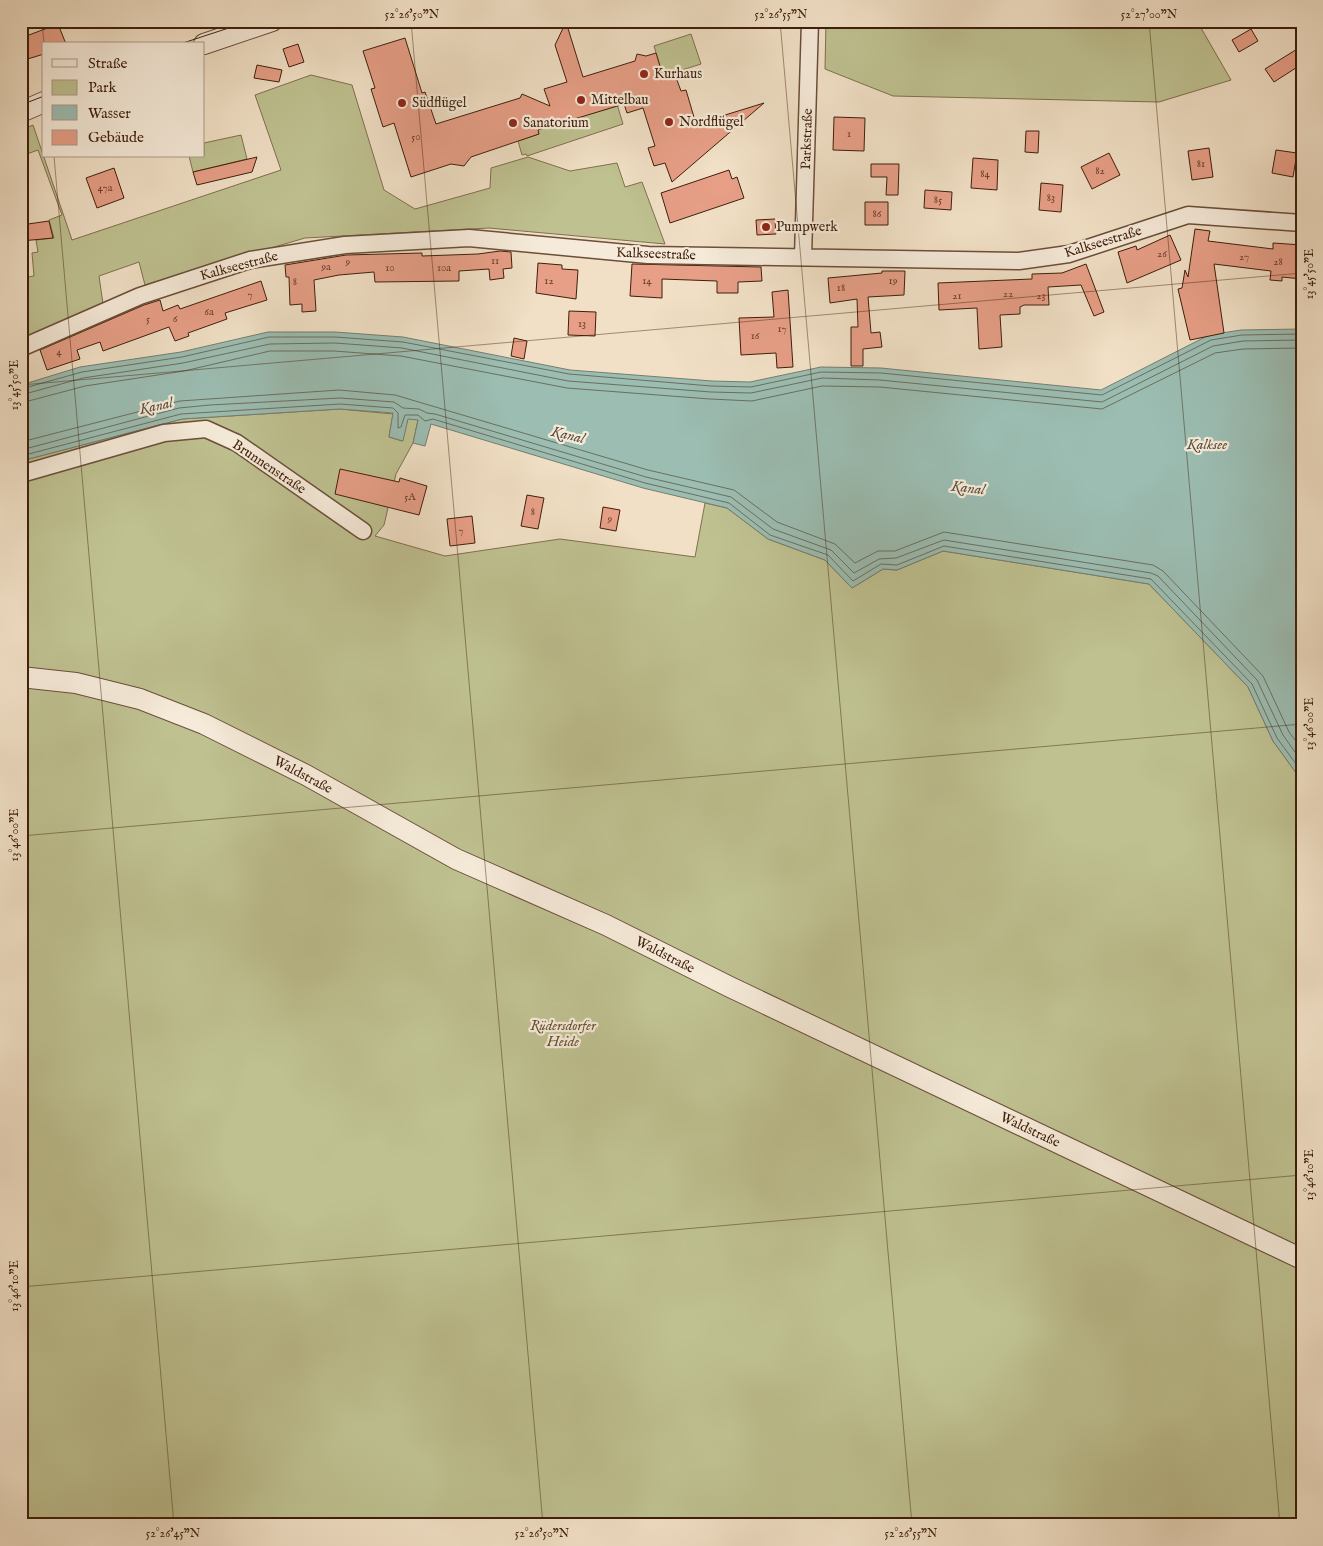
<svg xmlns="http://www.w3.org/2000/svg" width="1323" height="1546" font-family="'IM FELL English',serif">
<rect width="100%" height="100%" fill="#f1e0c6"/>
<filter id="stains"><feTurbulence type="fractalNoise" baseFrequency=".004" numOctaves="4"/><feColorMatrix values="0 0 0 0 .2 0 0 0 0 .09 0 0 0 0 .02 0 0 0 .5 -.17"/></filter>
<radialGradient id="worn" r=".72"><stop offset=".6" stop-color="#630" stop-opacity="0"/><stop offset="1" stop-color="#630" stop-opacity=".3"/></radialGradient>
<path fill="#bfc191" stroke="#7f704e" d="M826 21H1197L1231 80 1159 102 893 96 825 69Z
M691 34 701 64 663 76 654 46Z
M311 75 352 85 384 190 415 209 490 188 491 168 528 157 570 171 617 163 625 187 642 182 665 244 489 228 305 238 145 285 139 262 99 276 103 304 21 341V278L34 276 32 253 38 252 36 240 54 238 49 220 62 215 38 150 27 154 21 139V130L33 125 72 240 281 170 255 95Z
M617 104 623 124 527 156 526 154 522 155 518 141 539 134 537 129 562 122V124L574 120V118L610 108Z
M241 135 247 159 193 172 189 156H204V143Z
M340 409 393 414 389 437 402 441 408 418 418 420 413 443 396 474 384 525 375 536 445 556 560 539 695 557 705 503 727 508 768 539 825 560 852 588 883 569 897 570 943 551 1149 584 1248 687 1273 741 1302 781V1525H21V461L182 419Z"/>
<path fill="#9bbdb2" stroke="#767d6f" d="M1302 329V781L1273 741 1248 687 1149 584 943 551 897 570 883 569 852 588 825 560 768 539 727 508 643 488 431 424 425 446 413 443 418 420 408 419 403 441 389 437 393 413 340 409 182 419 21 461V385L80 367 181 352 268 332H335L403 337 570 370 712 381 750 382 821 367 881 368 1101 390 1209 335 1241 330Z"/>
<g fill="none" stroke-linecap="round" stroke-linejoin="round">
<path stroke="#6d6e5e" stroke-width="1" d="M21 389 82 372 182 357 269 337H335L403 342 569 374 711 386 751 387 821 372 881 373 1102 395 1211 340 1242 335 1302 334
M21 395 83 378 183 363 270 344 335 343 402 348 568 381 711 392 751 393 822 378 880 380 1102 402 1213 346 1243 341 1302 340
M21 403 85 386 184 371 270 351H334L401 356 567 388 710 399 752 401 822 386 880 387 1102 409 1215 353 1243 349 1302 348
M21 442 180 401 339 390 395 395 648 470 734 490 777 522 835 544 855 563 878 551H895L944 532 1153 565 1163 571 1263 676 1289 732 1302 749
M21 450 179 408 210 405 340 398 394 402 403 408 419 409 427 413 435 414 646 477 731 497 773 529 831 550 854 573 879 559 896 558 944 540 1151 573 1158 576 1257 680 1283 735 1302 762
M21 456 181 414 340 404 393 408 398 413V428L401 427 405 415H418L425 421 433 419 645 483 729 503 770 535 828 555 853 581 881 564 897 565 944 546 1151 579 1252 684 1277 738 1302 772"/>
</g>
<path fill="#e79f87" stroke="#3f1e0b" d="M566 22 583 77 635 61 637 54 646 56 656 53 663 76 674 72 681 91 686 90 696 124 764 103 672 182 665 163 654 166 648 148 655 146 643 108 627 113 624 104 538 130 539 134 471 157 464 166 451 164 411 177 394 123 383 127 371 89 375 88 363 51 405 38 422 93 425 92 436 124 520 98 522 94 550 106 544 89 567 82 555 45Z
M58 24 66 44H44V54L21 61V38Z
M1251 29 1258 41 1239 52 1232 40Z
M298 44 304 62 289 67 283 49Z
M1302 46V64L1274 82 1265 69Z
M257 65 282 70 279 82 254 78Z
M834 117 865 118 864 151 833 150Z
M1026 131H1039L1038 153 1025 152Z
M1209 148 1213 177 1192 180 1188 151Z
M1276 150 1297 153 1293 177 1272 173Z
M1109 153 1120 175 1092 189 1081 167Z
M257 157 252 172 197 185 193 172Z
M973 158 998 160 997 190 971 188Z
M871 164H899L898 195H886L887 177H871Z
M114 168 124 198 97 208 86 178Z
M729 170 732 179 737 177 744 198 670 223 661 193Z
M1041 183 1063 185 1061 212 1039 210Z
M925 190 952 192 951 210 924 208Z
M865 202H888V225H865Z
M775 219 776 234 757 235 756 220Z
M49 221 53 238 21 241V225Z
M1195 229 1210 231 1208 241 1273 249V243L1302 245V279L1282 277V281L1270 280 1271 271 1214 264 1224 333 1190 340 1178 289 1182 288 1185 270 1188 277Z
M1170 235 1181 260 1127 283 1118 252 1136 246 1137 250Z
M500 251 511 252 512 268 503 269 504 278 490 280 489 269 459 271V281L375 282 374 272 339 275 314 280 316 311 302 312V304L290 305 289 277H286L285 265 346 255 422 253V256L478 254Z
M538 263 562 265V269L578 270 576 299 536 293Z
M632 264 761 267 762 281 738 282V293H717V281L662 279V298L630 296Z
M1086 264 1104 312 1094 316 1081 285 1048 287 1049 305H1024L1020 307V314L1000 315 1002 347 979 349 977 308 939 310 938 283 1032 279V274L1062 273Z
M882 271H905L904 295 868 297 871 333 880 332 882 347 863 349V366H851V327H858L857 299 830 303 828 278 882 273Z
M261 281 267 300 225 313 227 319 188 333 189 336 175 341 169 327 103 351 100 342 77 350 80 359 47 370 40 350 144 305 160 300 163 311 178 305 180 309Z
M788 290 793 367 777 368 776 353 741 355 739 318 774 317 772 292Z
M569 311 596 312 595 336 568 335Z
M514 338 527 341 524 359 511 356Z
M340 469 399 482 400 478 427 486 419 515 335 494Z
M527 495 544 498 538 529 521 526Z
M603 507 620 510 616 531 600 528Z
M472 516 475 543 450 546 447 519Z"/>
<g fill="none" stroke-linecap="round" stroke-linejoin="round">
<defs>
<path id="minor" d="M803 257 810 21
M21 348 140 296 250 260 345 245 469 238 648 255 1019 261 1069 254 1188 215 1302 223
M21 474 164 433 206 429 237 443 363 531"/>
<path id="tertiary" d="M204 44 272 21
M21 112 44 102
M21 677 76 683 140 699 204 724 306 775 456 859 606 925 730 987 1302 1259"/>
</defs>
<use href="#minor" stroke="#6c4e3a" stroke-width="19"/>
<use href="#tertiary" stroke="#6c4e3a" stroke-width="22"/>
<use href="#minor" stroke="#f6ebda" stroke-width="16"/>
<use href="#tertiary" stroke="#f6ebda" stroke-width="20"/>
<path stroke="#3f1e0b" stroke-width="1" d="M180 44 250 21
M21 105 44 96"/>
</g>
<path fill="none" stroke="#3f1e0b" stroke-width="1" stroke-opacity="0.45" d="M42 21 44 44M411 21 543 1525M780 21 912 1525M1149 21 1280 1525M54 156 174 1525M21 385 1302 273M21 836 1302 724M21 1287 1302 1175"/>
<g fill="#8f2418" stroke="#f6ebda" stroke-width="2">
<circle cx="644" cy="74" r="5"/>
<circle cx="581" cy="100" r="5"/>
<circle cx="402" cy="103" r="5"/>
<circle cx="669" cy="122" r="5"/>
<circle cx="513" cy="123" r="5"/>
<circle cx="766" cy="227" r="5"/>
</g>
<g text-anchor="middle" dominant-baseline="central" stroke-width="4.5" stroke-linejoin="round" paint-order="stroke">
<g font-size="11" fill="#693e2a">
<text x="849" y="134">1</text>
<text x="416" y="137">50</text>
<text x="1201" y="164">81</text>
<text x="1100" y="171">82</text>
<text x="985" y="174">84</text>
<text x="105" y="188">47a</text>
<text x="1051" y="198">83</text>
<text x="938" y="200">85</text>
<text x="877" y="214">86</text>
<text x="1162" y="254">26</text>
<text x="1244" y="257">27</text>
<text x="495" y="261">11</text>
<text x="348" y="262">9</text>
<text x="1278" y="262">28</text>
<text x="326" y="267">9a</text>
<text x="390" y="268">10</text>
<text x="444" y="268">10a</text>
<text x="549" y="281">12</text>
<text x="647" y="281">14</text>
<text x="893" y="281">19</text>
<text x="295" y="282">8</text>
<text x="841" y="288">18</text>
<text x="1008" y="294">22</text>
<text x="250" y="295">7</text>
<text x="957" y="296">21</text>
<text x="1041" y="296">23</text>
<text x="209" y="312">6a</text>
<text x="148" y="319">5</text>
<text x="175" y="319">6</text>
<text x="582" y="324">13</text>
<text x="782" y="329">17</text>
<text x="755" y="336">16</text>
<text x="59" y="352">4</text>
<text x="410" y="497">5A</text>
<text x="533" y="512">8</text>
<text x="610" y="519">9</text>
<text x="461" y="531">7</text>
</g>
<g font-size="14" fill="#3f1e0b" stroke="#f6ebda" text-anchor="start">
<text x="654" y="74">Kurhaus</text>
<text x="591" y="100">Mittelbau</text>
<text x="412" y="103">Südflügel</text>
<text x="679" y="122">Nordflügel</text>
<text x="523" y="123">Sanatorium</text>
<text x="776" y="227">Pumpwerk</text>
</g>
<g font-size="14" fill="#3f1e0b" stroke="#f6ebda">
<text transform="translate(807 139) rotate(-88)">Parkstraße</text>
<text transform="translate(1103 242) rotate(-17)">Kalkseestraße</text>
<text transform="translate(656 254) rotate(2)">Kalkseestraße</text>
<text transform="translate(239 266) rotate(-15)">Kalkseestraße</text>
<text transform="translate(269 467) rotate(34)">Brunnenstraße</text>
<text transform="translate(303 775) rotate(28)">Waldstraße</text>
<text transform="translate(665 955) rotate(27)">Waldstraße</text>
<text transform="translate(1030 1130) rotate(25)">Waldstraße</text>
</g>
<g font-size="14" font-style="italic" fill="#654f33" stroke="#f6ebda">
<text x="563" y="1026">Rüdersdorfer<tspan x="563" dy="16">Heide</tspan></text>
</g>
<g font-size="15" font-style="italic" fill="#5b4e3d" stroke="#f6ebda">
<text transform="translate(156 406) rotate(-12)">Kanal</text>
<text transform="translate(568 435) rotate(13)">Kanal</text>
<text x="1207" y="444">Kalksee</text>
<text transform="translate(968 488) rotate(7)">Kanal</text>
</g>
</g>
<rect width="1323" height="1546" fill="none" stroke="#f1e0c6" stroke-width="55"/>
<rect x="42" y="42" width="162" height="115" fill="#f6ebda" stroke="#ad9987"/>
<rect x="52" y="59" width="25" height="8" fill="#f6ebda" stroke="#ad9987"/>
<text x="88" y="68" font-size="15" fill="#3f1e0b">Straße</text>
<rect x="52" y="80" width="25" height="15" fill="#bfc191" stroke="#ad9987"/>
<text x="88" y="92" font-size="15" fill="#3f1e0b">Park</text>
<rect x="52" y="105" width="25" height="15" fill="#9bbdb2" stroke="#ad9987"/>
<text x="88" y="118" font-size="15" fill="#3f1e0b">Wasser</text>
<rect x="52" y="130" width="25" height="15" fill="#e79f87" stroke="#ad9987"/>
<text x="88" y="142" font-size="15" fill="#3f1e0b">Gebäude</text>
<rect x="28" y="28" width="1268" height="1490" fill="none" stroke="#3f1e0b" stroke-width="2"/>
<g font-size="12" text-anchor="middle" fill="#3f1e0b">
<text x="412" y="18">52°26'50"N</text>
<text x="781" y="18">52°26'55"N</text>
<text x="1149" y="18">52°27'00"N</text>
<text transform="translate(1309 274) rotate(-90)" y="4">13°45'50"E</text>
<text transform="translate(14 385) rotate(-90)" y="4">13°45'50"E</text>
<text transform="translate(1309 724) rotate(-90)" y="4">13°46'00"E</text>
<text transform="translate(14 835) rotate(-90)" y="4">13°46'00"E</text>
<text transform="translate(1309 1175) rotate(-90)" y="4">13°46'10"E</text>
<text transform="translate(14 1286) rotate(-90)" y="4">13°46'10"E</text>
<text x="173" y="1537">52°26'45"N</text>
<text x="542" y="1537">52°26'50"N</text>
<text x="911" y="1537">52°26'55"N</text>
</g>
<rect width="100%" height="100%" filter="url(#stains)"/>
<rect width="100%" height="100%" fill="url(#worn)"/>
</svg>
